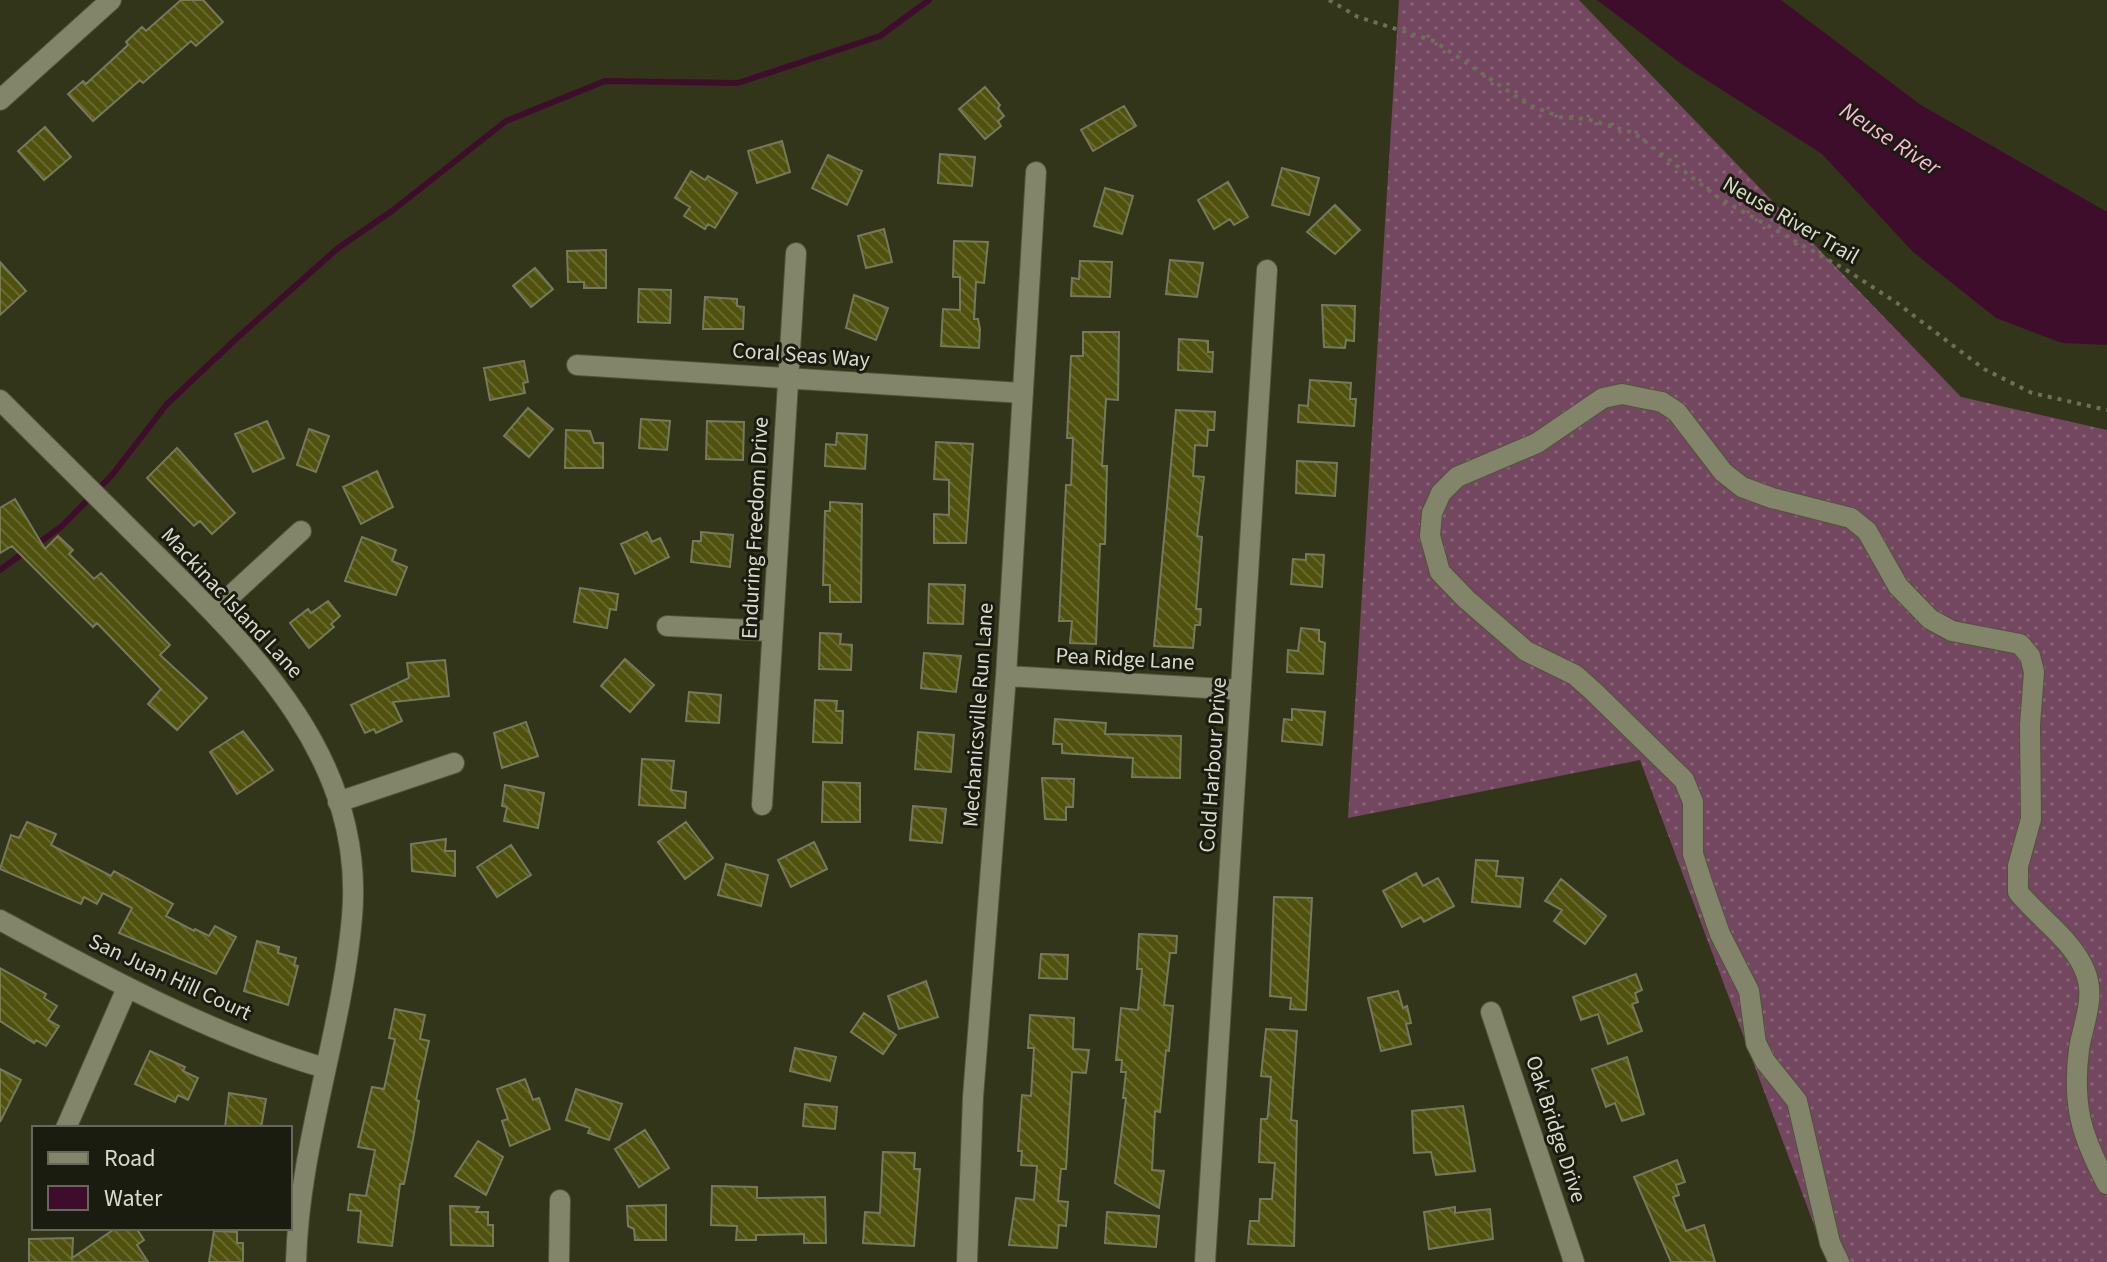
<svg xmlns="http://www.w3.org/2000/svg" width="2107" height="1262" font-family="'Source Sans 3',sans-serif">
<defs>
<pattern id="grass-dots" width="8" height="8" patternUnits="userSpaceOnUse" patternTransform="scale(2)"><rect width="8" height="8" fill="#744760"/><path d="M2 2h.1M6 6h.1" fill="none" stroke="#876175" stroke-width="1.8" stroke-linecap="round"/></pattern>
<pattern id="building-back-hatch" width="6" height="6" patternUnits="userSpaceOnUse" patternTransform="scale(2)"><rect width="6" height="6" fill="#4f510d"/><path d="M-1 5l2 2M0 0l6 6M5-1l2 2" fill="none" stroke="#68692f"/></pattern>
</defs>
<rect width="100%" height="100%" fill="#33351b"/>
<path fill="url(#grass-dots)" d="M1399 0H1579L1961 397 2107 430V1262H1828L1640 760 1348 818Z"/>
<path fill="#3f0d2c" d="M1597 0H1781L1921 105 2107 212V345L2062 343 1996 318 1913 252 1822 154 1683 65Z"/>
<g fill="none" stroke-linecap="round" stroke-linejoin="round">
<path stroke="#3f0d2c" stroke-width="6" d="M36 545 62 526 112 475 167 404 237 338 338 248 392 211 506 121 605 81 738 83 880 36 929 0
M0 570 26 551"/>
</g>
<path fill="url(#building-back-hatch)" stroke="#77795d" stroke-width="2" d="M181 0H203L223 22 196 46 191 41 143 83 140 80 93 121 68 94 83 81 86 84 128 45 126 42 142 27 146 31Z
M985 87 1000 105 998 108 1004 116 998 121 1001 126 985 139 959 109Z
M1124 106 1136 126 1093 151 1081 130Z
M45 127 71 157 44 180 18 151Z
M782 141 790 172 757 183 748 151Z
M940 154 975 157 972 186 938 183Z
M828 155 862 171 847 205 812 188Z
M1282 168 1319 178 1309 215 1272 205Z
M691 171 705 180 708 176 737 193 715 228 708 224 705 229 684 216 690 207 675 198Z
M1228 182 1248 217 1234 225 1230 219 1214 229 1198 200Z
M1105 188 1133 196 1122 234 1094 226Z
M1335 205 1360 230 1335 254 1307 232Z
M884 229 892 262 866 268 858 236Z
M954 241 988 242 984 283 976 282 974 319H978L980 329 979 348 941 346 943 309 960 310V277H953Z
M606 250V288H584V282H568L567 251Z
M1170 260 1203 263 1197 297 1166 294Z
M1080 261 1112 262 1110 297 1071 296 1072 278 1079 279Z
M0 262 26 291 0 315Z
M535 268 553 289 531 307 513 286Z
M639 289 671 290 670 323 638 322Z
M854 295 888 308 876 340 846 328Z
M705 297 737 299V306L744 307 743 329H703Z
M1322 305 1355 306 1354 341 1346 340 1345 348 1324 347Z
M1083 332H1119L1118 400 1106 399 1104 431 1102 466H1107L1105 544H1100L1096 644 1070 643 1072 621H1059L1066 485H1071L1073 438H1067L1071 356H1083Z
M1179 339 1208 341V352H1213L1212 372 1178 370Z
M524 361 528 382 523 383 525 393 490 400 484 368Z
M1310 380 1351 383 1350 399H1356L1354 426 1298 422 1299 405 1308 406Z
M528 408 553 429 529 457 504 436Z
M1176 410 1215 412 1214 430H1208L1207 446 1195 445 1193 476 1204 477 1197 536 1202 537 1196 609H1201L1200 625H1195L1193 648 1154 646Z
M641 419 670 421 667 450 639 448Z
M267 421 284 458 253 472 235 434Z
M707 421 744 422 743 460 706 459Z
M309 429 329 436 316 472 297 465Z
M566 430 590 431 594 443H603V468H565Z
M837 433 867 435 865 469 825 466 826 444 836 445Z
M936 442 973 444 966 543H934V514L949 515V480L934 479Z
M177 448 235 513 212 534 200 521 194 526 147 478Z
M1297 461 1337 463 1335 496 1296 493Z
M377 471 393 507 361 524 343 487Z
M15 499 45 549 58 536 73 550 69 554 94 579 101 573 170 645 160 655 207 698 177 730 148 704 161 689 97 623 93 627 12 546 0 553V508Z
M830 502 862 504 861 602H830V585H823L825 511H830Z
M647 532 652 542 660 538 669 557 635 574 621 544Z
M701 532 733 535 730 567 691 562 693 541H701Z
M362 537 396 550 392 561 407 567 396 595 345 581Z
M1306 554 1324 555 1322 587 1291 584 1293 559 1306 560Z
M929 584 965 585 963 624 928 623Z
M580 588 618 594 616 610 610 609 607 628 574 622Z
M328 601 340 616 331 624 334 627 309 648 290 623 308 609 311 613Z
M1301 628 1319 630V641L1325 643 1323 674 1287 672 1288 650 1298 651Z
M820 633 841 634 840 644 852 645 851 670 819 669Z
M924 653 961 656 956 692 921 688Z
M625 659 654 685 630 712 601 686Z
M445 660 449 696 393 702 402 721 376 733 374 729 365 733 351 705 409 678 407 663Z
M689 692 721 695 719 723 686 721Z
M815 700 837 701 836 711H843L842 743 813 742Z
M1292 709 1325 712 1322 745 1282 741 1284 719 1292 720Z
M1055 719 1106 723 1105 734 1181 736 1180 778 1132 777 1133 758 1062 753V744H1053Z
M526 722 538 756 502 768 494 733Z
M243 731 273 770 237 794 210 752Z
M918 732 954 735 951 772 915 769Z
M642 759 674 761 671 790 686 792 685 808 639 805Z
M1042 778 1074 779 1073 807H1066V820L1045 819Z
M823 782 860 783V822H822Z
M505 785 544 793 538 828 504 821 507 807 502 806Z
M913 806 946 809 942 843 910 840Z
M27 822 56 834 51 845 111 876 114 871 173 904 166 916 194 931 195 929 209 936 215 926 236 937 216 974 119 933 132 908 103 893 97 904 84 897 81 904 0 869 11 835 19 838Z
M686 822 713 858 685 879 658 842Z
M446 839 445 851H455V876L412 871 411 844Z
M814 842 827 869 791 887 778 860Z
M511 845 531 875 497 897 477 867Z
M1476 860 1498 861 1496 876 1523 878 1520 907 1472 902Z
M726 864 768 875 761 906 718 895Z
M1416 873 1423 886 1438 878 1454 906 1424 922 1421 917 1402 927 1383 891Z
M1561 879 1606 916 1585 944 1554 921 1562 910 1545 901Z
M1274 897 1312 898 1306 1010 1290 1009 1291 998 1270 996Z
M1139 934 1177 936 1176 953H1170L1164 1005 1173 1006 1169 1051 1166 1050 1160 1112 1155 1111 1152 1170 1164 1171 1159 1208 1115 1183 1126 1098H1123L1126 1072H1121L1122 1060H1116L1121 1008 1138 1010 1142 969H1137Z
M257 941 279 947 278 953 296 958 294 965 298 966 288 1005 244 991Z
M1041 954 1068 955 1067 979 1039 978Z
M0 968 46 994 44 998 57 1006 48 1020 59 1026 46 1046 36 1040 34 1043 0 1021Z
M1636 974 1642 990 1635 993 1638 1002 1632 1004 1642 1031 1608 1044 1598 1014 1581 1020 1573 997Z
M926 981 938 1017 899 1029 888 996Z
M1398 991 1403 1008 1407 1006 1411 1023 1406 1024 1411 1044 1381 1051 1368 998Z
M395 1009 425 1015 420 1039 429 1041 416 1100 419 1101 414 1134 404 1184H400L392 1246 358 1242 361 1211 348 1210 350 1194 366 1196 375 1150 358 1147 372 1087 384 1089 395 1039 389 1038Z
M864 1013 896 1035 883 1054 851 1032Z
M1030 1015 1074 1018 1073 1049 1089 1050 1086 1073 1072 1072 1066 1169H1061L1058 1201 1068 1202 1066 1226 1059 1225 1057 1248 1009 1245 1016 1198 1034 1200 1037 1166 1021 1165 1022 1151H1018L1022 1095 1031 1096 1034 1048H1028Z
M1266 1029 1297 1031 1291 1120 1297 1121 1294 1246 1248 1244 1250 1221H1259L1260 1199H1272L1275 1163 1259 1162 1261 1119H1267L1268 1115 1271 1077 1261 1076Z
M795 1048 836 1057 830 1081 790 1071Z
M150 1051 185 1067 183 1071 198 1078 188 1100 178 1095 175 1102 135 1084Z
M1627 1057 1644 1114 1622 1121 1615 1103 1606 1107 1592 1069Z
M0 1069 21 1080 0 1122Z
M525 1079 533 1100 539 1098 550 1129 510 1146 502 1121 508 1119 497 1089Z
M576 1089 622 1104 609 1140 588 1133 590 1128 566 1120Z
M229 1093 266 1099 261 1128H225Z
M805 1104 837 1107 835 1129 803 1126Z
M1463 1106 1475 1171 1436 1175 1431 1152 1414 1153 1412 1111Z
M645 1130 669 1168 639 1187 615 1149Z
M478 1141 503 1157 486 1195 455 1176Z
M883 1152 915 1153 914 1169H920L914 1246 863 1243 865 1212 880 1213Z
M1677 1160 1685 1182 1676 1185 1679 1195 1673 1197 1686 1231 1704 1225 1715 1262H1671L1634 1177Z
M712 1186 757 1187V1198L825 1197 826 1243H804V1234L756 1235V1240H736L737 1226 711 1225Z
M666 1205V1240H635L634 1229 628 1226 627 1206Z
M450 1206 479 1207 476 1212H488V1225H493V1246L451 1245Z
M1455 1207V1213L1490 1209 1493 1239 1429 1249 1424 1212Z
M1107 1212 1159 1216 1156 1247 1105 1243Z
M116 1228H136L144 1240 137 1245 148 1262H29V1239L73 1238 72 1258Z
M214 1231 237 1232V1243H243V1262H209Z"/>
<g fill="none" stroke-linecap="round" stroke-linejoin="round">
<defs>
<path id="minor" d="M0 100 111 0
M577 365 1023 393
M0 400C50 450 100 499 150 549 252 650 366 759 352 917 342 1033 299 1145 296 1262
M213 612 301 531
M667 626 772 631
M1006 676 1241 690
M338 802 454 763
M762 805 796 253
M0 920C104 976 211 1035 325 1068
M1491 1012 1574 1262
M66 1128 127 988
M559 1262 560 1200
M967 1262 973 1097 1006 676 1036 172
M1205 1262 1267 270
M1839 1262 1830 1243 1797 1101 1765 1061 1756 1043 1749 991 1720 934 1703 885 1693 854V802L1684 780 1593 691 1575 675 1526 651 1466 599 1440 572 1430 536 1432 513 1441 493 1457 477 1537 443 1603 398 1622 394 1662 402 1677 412 1723 472 1742 487 1772 498 1851 518 1867 531 1898 586 1930 619 1952 631 2020 644 2030 656 2034 672 2030 725 2031 819 2018 866V892C2039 918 2072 939 2085 971 2096 997 2083 1024 2079 1049 2072 1105 2081 1135 2107 1184"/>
</defs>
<use href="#minor" stroke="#51533b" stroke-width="22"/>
<path stroke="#6d6f58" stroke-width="4" stroke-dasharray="4 6" stroke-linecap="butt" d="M1329 0 1358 17 1434 41 1529 105 1560 117 1587 119 1634 133 1719 198 1848 271 1897 303 1984 369 2032 393 2107 410"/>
<use href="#minor" stroke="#83856a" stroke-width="20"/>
</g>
<g text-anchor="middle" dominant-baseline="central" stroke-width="6" stroke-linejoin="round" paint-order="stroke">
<g font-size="22" fill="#d9dacb" stroke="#1b1c10">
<text transform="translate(1791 220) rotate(30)">Neuse River Trail</text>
<text transform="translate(801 355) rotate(4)">Coral Seas Way</text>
<text transform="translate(755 528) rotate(-87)">Enduring Freedom Drive</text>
<text transform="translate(232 603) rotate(47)">Mackinac Island Lane</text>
<text transform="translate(1125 659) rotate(3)">Pea Ridge Lane</text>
<text transform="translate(978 715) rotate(-86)">Mechanicsville Run Lane</text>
<text transform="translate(1213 765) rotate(-86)">Cold Harbour Drive</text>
<text transform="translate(170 977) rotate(25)">San Juan Hill Court</text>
<text transform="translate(1556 1129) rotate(72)">Oak Bridge Drive</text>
</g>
<g font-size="24" font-style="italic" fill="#fab5d9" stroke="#1b1c10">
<text transform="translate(1890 139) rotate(33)">Neuse River</text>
</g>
</g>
<rect x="32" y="1126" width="260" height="104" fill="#1b1c10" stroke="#67685b" stroke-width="2"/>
<rect x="48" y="1152" width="40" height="12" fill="#83856a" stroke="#67685b" stroke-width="2"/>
<text x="104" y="1166" font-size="24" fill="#d9dacb">Road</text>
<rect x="48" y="1186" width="40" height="24" fill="#3f0d2c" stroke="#67685b" stroke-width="2"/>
<text x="104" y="1206" font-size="24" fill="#d9dacb">Water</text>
</svg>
